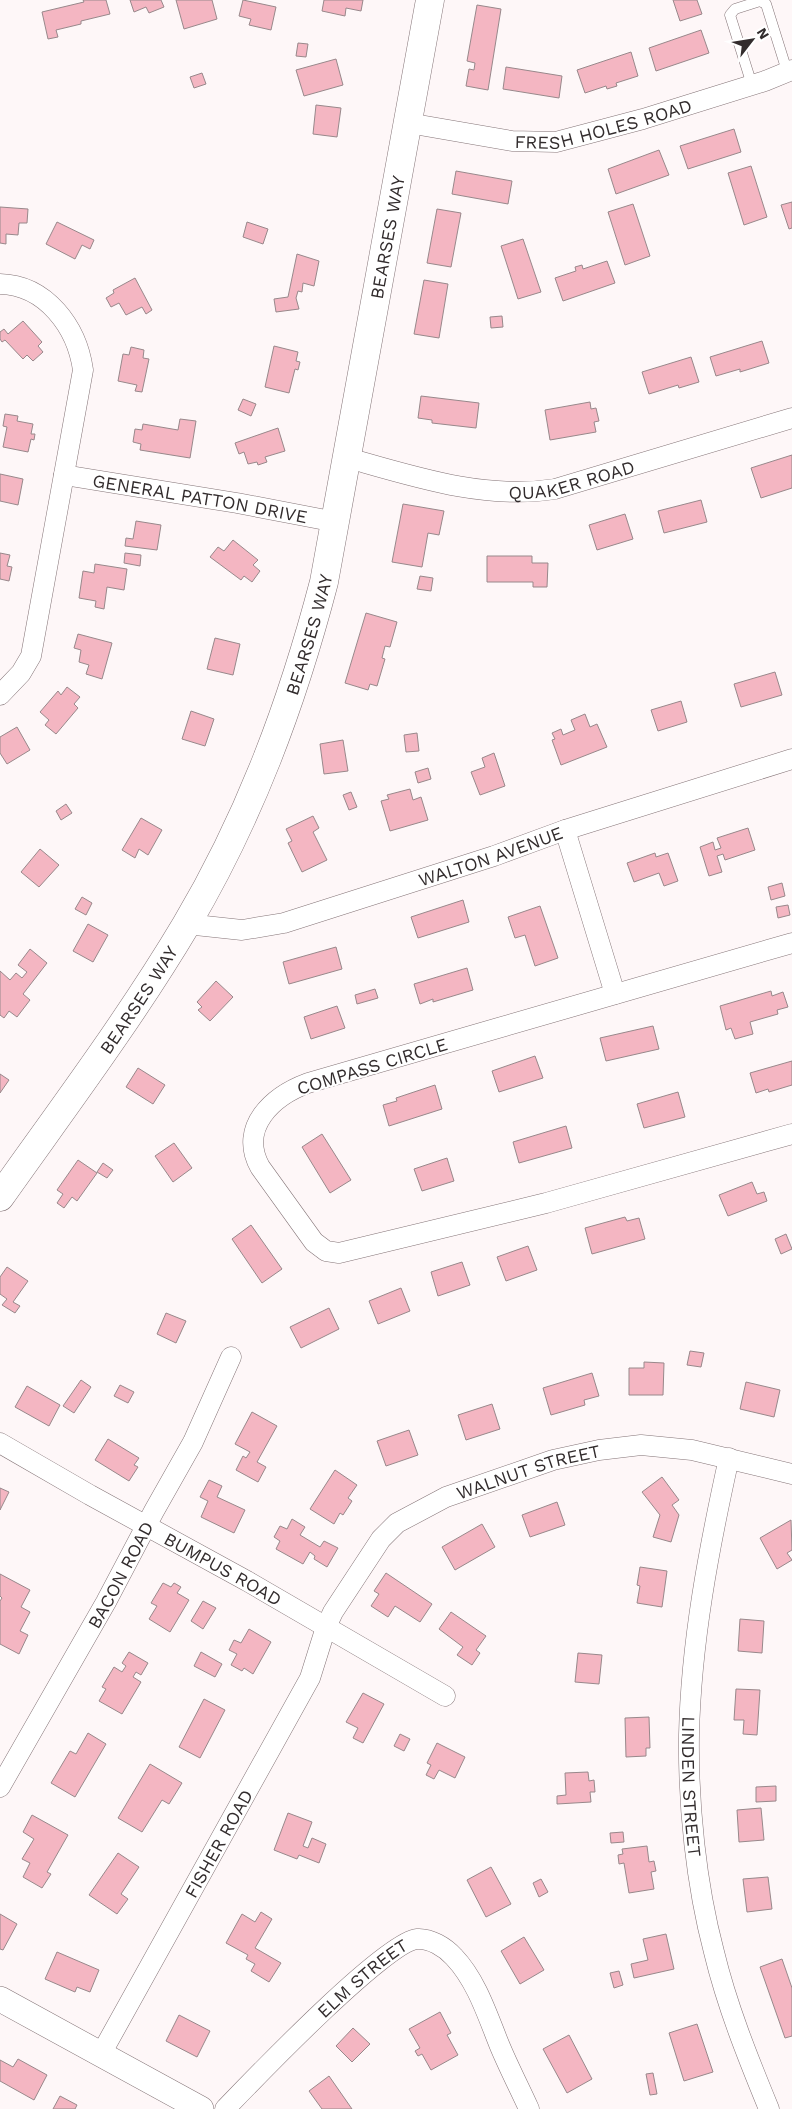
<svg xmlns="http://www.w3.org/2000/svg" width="792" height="2109" font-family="'Work Sans',sans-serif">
<rect width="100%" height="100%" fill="#fef7f8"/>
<path fill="#f4b6c2" stroke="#98888b" d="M83 0H106L110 14 81 21V24L56 30 58 37 48 39 42 12 84 2Z
M130 0H161L164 7 149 13 146 7 134 12Z
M176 0H212L217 19 184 29Z
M243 0 276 7 271 30 249 25 251 19 239 16Z
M324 0H363L361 11 346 8 345 16 322 11Z
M673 0H697L702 14 680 21Z
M477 5 501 9 488 90 466 86 469 69 474 70 475 63 467 61Z
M701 30 709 53 656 71 649 48Z
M298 43 308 44 306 57 296 56Z
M631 52 638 76 616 83 617 86 607 89 606 86 585 93 577 70Z
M336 59 343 85 304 96 296 70Z
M506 67 562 76 559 98 503 89Z
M202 73 206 84 194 88 190 77Z
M316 105 341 108 337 137 313 134Z
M734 129 741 152 688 169 680 146Z
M659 150 669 175 616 194 608 169Z
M751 166 767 217 744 225 728 173Z
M456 171 512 181 508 204 452 194Z
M792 202V228L789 229 781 205Z
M633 204 650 256 625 265 608 212Z
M0 207 28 209 27 223H19L18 235 6 234V244L0 243Z
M437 209 461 213 451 267 427 263Z
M57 222 94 240 90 249 82 245 75 259 46 244Z
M247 222 268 229 263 244 243 237Z
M523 239 541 292 518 299 501 246Z
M297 254 319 261 314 286 303 283 302 292 298 291 296 298 299 309 276 312 274 299 288 297Z
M607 261 615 283 563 301 555 278 576 271 575 267 582 265 583 269Z
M135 278 152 310 146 314 142 307 126 315 119 303 111 307 106 298 114 293 113 290Z
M424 280 448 284 439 338 414 334Z
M502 316 503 327 491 328 490 317Z
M23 321 42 342 38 346 43 352 33 361 27 355 23 359 5 340 2 342 0 339V332L4 329 8 334Z
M762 341 769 363 740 372V369L716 376 710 357Z
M274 346 298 352 296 361 300 362 298 370 295 369 289 393 265 387Z
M131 347 144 350 143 358 149 359 142 392 135 391 137 385 118 381 123 354 129 355Z
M691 357 699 382 679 388 678 385 649 394 642 372Z
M421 396 479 403 476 428 432 423V420L418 418Z
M243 399 256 404 251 416 238 410Z
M590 402 591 409 596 408 599 421 594 422 596 432 550 440 545 410Z
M5 414 18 416 17 421 33 424 31 434H35L34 440 31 439 28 452 3 447 7 427 3 426Z
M180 419 196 421 190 458 140 450 141 444 133 442 135 429 142 430 143 424 178 430Z
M278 428 285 451 265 457 267 462 258 465 257 462 248 464 244 452 239 454 235 443Z
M792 455V488L761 498 751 468Z
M0 474 23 479 18 505 0 501Z
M701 500 707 522 664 533 658 511Z
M403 504 444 511 439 535 428 533 422 567 392 562Z
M625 514 633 539 597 550 589 525Z
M136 521 161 525 157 550 125 546 126 538 133 539Z
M233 540 258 560 253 565 260 571 252 582 244 576 241 580 210 557 218 547 224 551Z
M0 553 10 555 7 566 12 567 9 581 0 579Z
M125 553 141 555 140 566 124 563Z
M487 556H532V563H548L547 587H533V582H487Z
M95 564 127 569 124 590 107 587 104 609 95 607 96 601 79 598 83 571 94 573Z
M420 576 433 578 431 591 417 589Z
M366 613 397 622 390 647 385 646 382 658 385 659 377 686 370 684 368 690 345 683Z
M78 634 112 643 102 679 86 674 89 665 79 662 81 650 74 648Z
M215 638 240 644 233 675 207 669Z
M775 672 782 695 741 707 734 684Z
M67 687 80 697 74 704 78 708 56 734 45 725 49 720 40 712 58 691 61 695Z
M681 701 687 722 658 731 651 710Z
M191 711 214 719 205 746 182 739Z
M585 714 590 727 597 724 607 747 561 765 552 740 555 739 552 733 561 729 563 735 575 730 571 720Z
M17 727 30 750 7 764 0 753V737Z
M417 733 419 751 406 752 404 735Z
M343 740 348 771 324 774 320 744Z
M494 753 505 786 480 795 471 772 485 767 482 758Z
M428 768 431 779 418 783 415 772Z
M410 789 413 800 421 797 428 820 390 831 381 801 389 799 387 795Z
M351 792 357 807 349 810 343 795Z
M66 804 72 813 61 820 56 811Z
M313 816 319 828 313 832 327 860 302 872 288 843 292 841 286 829Z
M141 818 162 830 148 855 139 849 135 858 122 850Z
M748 828 755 850 725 860 723 854 717 856 722 872 709 876 700 847 713 842 715 850 721 848 717 838Z
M40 849 59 865 39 887 21 872Z
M655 853 656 857 668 853 678 881 664 886 659 873 634 882 627 863Z
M782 883 785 896 771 900 768 887Z
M82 897 92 903 86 915 75 909Z
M463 900 469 922 418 938 411 917Z
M788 905 790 915 778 918 776 907Z
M540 906 558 958 535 966 525 935 515 938 508 917Z
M88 924 108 935 93 962 73 951Z
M336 947 342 969 289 984 283 962Z
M30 949 47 963 23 994 30 1000 17 1017 9 1011 4 1018 0 1015V971L10 980 16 973 22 978 27 972 18 965Z
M467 968 473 990 433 1002V999L420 1004 414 984Z
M216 981 233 997 210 1021 198 1010 202 1007 197 1002Z
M375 989 378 998 357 1004 355 995Z
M771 991 772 996 783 992 788 1007 777 1010 778 1014 750 1022 753 1034 735 1039 731 1028 726 1030 720 1006Z
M337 1006 345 1028 311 1039 304 1017Z
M653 1026 659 1049 606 1061 600 1038Z
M535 1056 543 1078 499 1092 492 1071Z
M792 1061V1085L769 1092 768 1089 756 1093 750 1073Z
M138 1068 165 1085 153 1104 126 1087Z
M0 1074 9 1080 0 1093Z
M435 1085 442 1109 389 1126 383 1105 397 1101 396 1098Z
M678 1092 685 1117 644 1128 637 1104Z
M566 1126 572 1148 519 1163 513 1142Z
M322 1134 351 1180 330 1193 302 1147Z
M174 1143 192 1168 173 1182 155 1156Z
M447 1158 454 1181 422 1191 414 1169Z
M78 1160 97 1173 77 1201 72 1197 64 1208 57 1203 63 1194 57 1190Z
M103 1163 113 1170 107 1178 97 1172Z
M752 1182 757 1194 764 1192 767 1201 728 1216 719 1195Z
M625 1217 627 1221 639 1218 645 1239 592 1254 585 1228Z
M251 1225 282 1269 262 1283 232 1239Z
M786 1234 792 1249 781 1254 775 1239Z
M528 1246 537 1270 506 1281 497 1257Z
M462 1262 470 1285 438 1296 431 1272Z
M7 1267 28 1281 13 1302 20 1306 15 1313 2 1305 7 1299 0 1294V1277Z
M401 1288 410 1311 378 1324 369 1301Z
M329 1308 339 1329 301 1348 290 1327Z
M166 1313 186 1321 176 1343 157 1334Z
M690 1351 704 1353 701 1367 687 1365Z
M644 1362 664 1363 663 1395H629V1368H644Z
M592 1373 599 1396 584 1400 585 1405 551 1415 543 1388Z
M81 1380 91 1387 74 1413 63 1406Z
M746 1382 780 1390 774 1417 740 1409Z
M120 1385 134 1392 128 1403 114 1396Z
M27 1386 60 1405 49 1426 15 1407Z
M492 1404 500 1429 466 1440 458 1415Z
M252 1412 277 1426 257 1462 266 1467 258 1482 236 1470 243 1456 246 1458 250 1452 235 1444Z
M409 1430 418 1455 386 1466 377 1441Z
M108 1439 139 1458 134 1465 138 1467 129 1481 95 1460Z
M335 1470 357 1485 348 1498 352 1501 343 1515 340 1513 334 1524 310 1509Z
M662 1477 679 1500 672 1505 679 1515 671 1542 653 1537 660 1515 642 1492Z
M209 1480 222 1486 217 1497 245 1510 234 1533 201 1517 208 1501 200 1497Z
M0 1488 9 1492 0 1510Z
M557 1502 565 1525 530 1537 522 1515Z
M292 1519 305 1527 300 1535 320 1547 324 1541 338 1548 327 1567 314 1559 315 1556 310 1552 303 1564 276 1549 280 1541 274 1537 280 1526 287 1529Z
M791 1520 792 1550 787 1553 792 1560 777 1569 760 1538Z
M482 1524 495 1547 455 1570 442 1547Z
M640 1567 667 1571 662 1607 637 1603 640 1586 637 1585Z
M386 1573 432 1604 420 1622 395 1606 388 1617 371 1606 379 1594 374 1591Z
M0 1574 30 1590 21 1607 30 1612 20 1631 28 1635 19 1654 0 1644V1601L2 1598 0 1596Z
M163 1583 171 1587 174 1583 181 1587 177 1593 189 1600 170 1632 149 1619 157 1606 151 1603Z
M203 1601 216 1608 203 1629 191 1621Z
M451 1612 486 1636 476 1650 480 1653 472 1665 457 1655 463 1647 439 1629Z
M740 1619 764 1621 762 1653 738 1651Z
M249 1629 271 1642 253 1674 244 1668 242 1671 231 1665 237 1654 229 1650 234 1640 241 1643Z
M129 1652 148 1663 141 1675 136 1672 133 1677 141 1682 122 1714 99 1701 106 1689 102 1687 114 1667 122 1672 126 1666 122 1663Z
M201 1652 222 1664 215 1677 194 1666Z
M578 1653 602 1655 599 1684 575 1682Z
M736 1689 760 1690 757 1735 743 1734 744 1720H734Z
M363 1693 384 1704 363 1743 353 1738 358 1728 346 1722Z
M204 1699 225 1710 200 1758 179 1747Z
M649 1717 650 1748H646V1756L626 1757 625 1718Z
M88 1733 106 1744 75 1797 51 1783 70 1751 76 1754Z
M400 1734 410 1739 404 1751 394 1746Z
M437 1743 465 1757 455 1778 439 1770 434 1779 426 1775 431 1765 427 1763Z
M150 1764 182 1783 169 1804 162 1800 142 1832 118 1818Z
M588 1772 589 1781 594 1780 595 1792H590L591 1802 557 1804V1796L566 1795 565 1773Z
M776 1786V1801L756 1802V1787Z
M761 1808 764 1840 739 1842 737 1810Z
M288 1813 312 1822 303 1846 308 1848 312 1838 326 1844 319 1863 299 1855 297 1859 274 1850Z
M32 1815 68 1835 47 1872 51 1874 42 1888 23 1877 30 1863 22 1859 34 1839 23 1832Z
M623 1832 624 1842 611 1843 610 1833Z
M647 1846 649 1862 654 1861 656 1871 651 1872 654 1889 629 1893 624 1863 619 1864 618 1855 623 1854 622 1849Z
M118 1853 139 1867 121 1894 128 1899 117 1914 89 1895Z
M491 1867 511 1904 486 1917 467 1880Z
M768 1877 772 1909 747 1912 743 1879Z
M541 1879 548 1892 539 1897 533 1883Z
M261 1912 272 1919 255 1948 281 1963 269 1982 251 1971 255 1964 246 1959 248 1955 226 1943 242 1914 255 1922Z
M0 1914 17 1924 3 1950 0 1949Z
M666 1934 674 1969 634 1978 631 1964 648 1960 643 1939Z
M524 1937 544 1970 520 1984 501 1951Z
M57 1952 99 1970 90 1992 77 1987 75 1992 45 1979Z
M782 1959 792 1988V2036L785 2038 760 1967Z
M619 1971 623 1985 614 1988 610 1973Z
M440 2012 451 2033 447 2035 458 2055 431 2070 422 2054 418 2056 415 2051 420 2048 409 2029Z
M179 2015 210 2031 197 2057 166 2041Z
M697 2024 713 2072 684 2081 669 2033Z
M353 2028 370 2044 352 2062 336 2046Z
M569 2035 592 2079 567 2093 543 2049Z
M18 2059 47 2075 34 2100 0 2081V2060L13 2067Z
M653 2073 657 2094 650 2095 646 2074Z
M329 2076 352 2109H322L309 2091Z
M60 2096 77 2105 75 2109H53Z"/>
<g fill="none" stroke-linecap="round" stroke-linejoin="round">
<defs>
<path id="service" d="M752 85 730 15 735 9 760 1 766 4 787 71"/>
<g id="minor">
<path id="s1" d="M408 123 512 141 556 142 643 119 765 81 792 70"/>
<path d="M0 284C46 285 77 327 83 370L31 656 21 673 0 695"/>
<path id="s2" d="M348 458C415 477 485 500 555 489L792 418"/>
<path id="s3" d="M64 475 237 503 336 522"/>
<path d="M565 830 615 994"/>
<path id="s4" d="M186 924 242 930 284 923 494 856 565 830 792 759"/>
<path d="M792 943 308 1083C273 1096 238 1127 260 1167L314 1242 326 1251 339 1253 546 1203 792 1134"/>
<path id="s5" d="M0 1443 90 1495 247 1581 445 1696"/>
<path id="s6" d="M729 1458C709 1548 691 1642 689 1735 688 1805 696 1884 714 1952 727 2006 748 2058 769 2109"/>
<path id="s7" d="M0 1787 106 1602 154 1511 193 1442 231 1357"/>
<path id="s8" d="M101 2054 310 1678 326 1627 333 1612 381 1539 397 1523 446 1497 553 1460 599 1450 641 1445 692 1450 792 1474"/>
<path id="s9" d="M225 2109C253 2080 386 1941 417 1939 430 1938 445 1947 454 1957 476 1980 487 2014 499 2044 508 2066 519 2087 529 2109"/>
</g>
<path id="tertiary" d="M0 1999 201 2109"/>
<g id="secondary">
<path id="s10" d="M0 1197C63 1108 130 1019 186 925 250 817 292 704 324 582L430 0"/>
</g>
</defs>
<use href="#service" stroke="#847477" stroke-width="11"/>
<use href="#minor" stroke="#847477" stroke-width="21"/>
<use href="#tertiary" stroke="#847477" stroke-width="26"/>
<use href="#secondary" stroke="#847477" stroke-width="29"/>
<use href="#service" stroke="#fff" stroke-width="10"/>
<use href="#minor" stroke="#fff" stroke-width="20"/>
<use href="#tertiary" stroke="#fff" stroke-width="25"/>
<use href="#secondary" stroke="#fff" stroke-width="28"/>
</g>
<g text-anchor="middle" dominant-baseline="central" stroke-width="4" stroke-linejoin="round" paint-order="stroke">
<g font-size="18" fill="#322c2d" stroke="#fff">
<text stroke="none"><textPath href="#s1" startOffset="199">FRESH HOLES ROAD</textPath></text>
<text stroke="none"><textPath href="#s10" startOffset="1051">BEARSES WAY</textPath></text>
<text stroke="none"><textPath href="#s2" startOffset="229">QUAKER ROAD</textPath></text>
<text stroke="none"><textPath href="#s3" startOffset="138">GENERAL PATTON DRIVE</textPath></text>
<text stroke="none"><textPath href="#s10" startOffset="646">BEARSES WAY</textPath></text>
<text stroke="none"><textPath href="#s4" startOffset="316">WALTON AVENUE</textPath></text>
<text stroke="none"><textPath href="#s10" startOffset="241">BEARSES WAY</textPath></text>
<text transform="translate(372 1066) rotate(-17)">COMPASS CIRCLE</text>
<text stroke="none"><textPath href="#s8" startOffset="752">WALNUT STREET</textPath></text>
<text stroke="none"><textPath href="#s5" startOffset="256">BUMPUS ROAD</textPath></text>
<text stroke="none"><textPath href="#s7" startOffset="244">BACON ROAD</textPath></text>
<text stroke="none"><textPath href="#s6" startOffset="332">LINDEN STREET</textPath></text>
<text stroke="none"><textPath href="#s8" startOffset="241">FISHER ROAD</textPath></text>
<text stroke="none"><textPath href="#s9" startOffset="190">ELM STREET</textPath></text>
</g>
</g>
<g transform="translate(752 40) rotate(59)" stroke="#ffffff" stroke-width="4" paint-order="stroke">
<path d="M0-4L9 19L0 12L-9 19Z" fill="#322c2d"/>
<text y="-8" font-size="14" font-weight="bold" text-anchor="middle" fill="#322c2d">N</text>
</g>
</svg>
